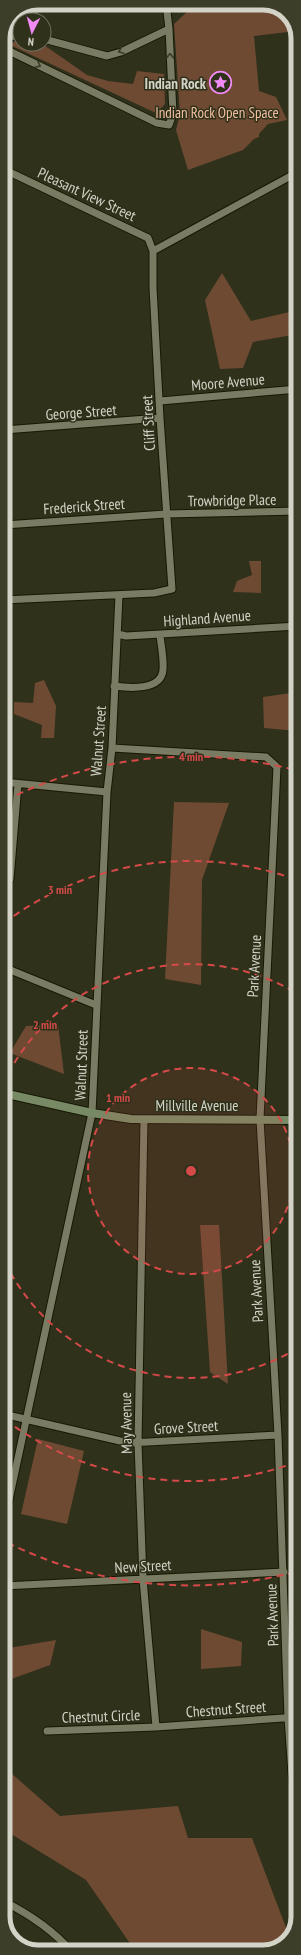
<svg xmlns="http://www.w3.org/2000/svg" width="301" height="1955" font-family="'PT Sans Narrow',sans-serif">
<rect width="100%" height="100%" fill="#2f311b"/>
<path fill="#6e4a33" d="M41 3H66L63 12Z
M211 3H267L288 13 296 31 254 36 259 91 276 97 287 120 268 124 259 134V137L254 139 243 150 188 170 176 130 180 114 174 24 190 9Z
M18 39H20V44L44 45 87 75 108 81 133 84 137 71 164 74 165 104 156 113 10 45Z
M222 273 251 321 298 310V334L253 342 243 368 220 369 205 300Z
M249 561H261V593L233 592 237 581 252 575Z
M44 680 56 706 54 738H41L42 725 14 714V702L33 703 35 683Z
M298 692V731L264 728 263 697Z
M174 802 229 803 202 880 201 985 165 979Z
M58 1025 64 1074 10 1053 26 1026Z
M200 1225H219L228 1384 210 1372Z
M38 1439 84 1451 67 1524 21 1514Z
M201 1629 242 1642 241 1666 201 1669Z
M56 1640 50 1665 3 1682V1649Z
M3 1766 60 1816 178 1806 188 1838H252L290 1938 289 1940 267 1952H136L86 1880 3 1829Z"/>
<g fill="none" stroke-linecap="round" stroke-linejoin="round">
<defs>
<path id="street" d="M3 38 20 35
M44 39 107 56 121 52 169 29
M3 48 157 123 169 125 173 114 169 29 166 3
M3 169 148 238 153 251V288L160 418 172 589 154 593 3 600
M153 251 298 172
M3 372 6 407 3 437
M160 401 298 389
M4 430 160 418
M3 505 6 571 3 590
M4 525 166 514 298 511
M118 634 126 636 298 626
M114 686C129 688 161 691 163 670 164 658 161 646 160 635
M112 748 266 757 277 767 260 1119 278 1435 288 1718 292 1774 298 1814
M3 782 107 792
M10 879 18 784
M3 967 96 1005
M144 1119 138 1443 143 1579 156 1727
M3 1414 129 1443 278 1435
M3 1528 92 1113 107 792 112 748 119 595
M3 1586 284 1572
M47 1731 156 1727 298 1717
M3 1901C29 1914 53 1930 72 1952"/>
<path id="secondary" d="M3 1093 92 1113 131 1119 298 1120"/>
</defs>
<use href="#street" stroke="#181804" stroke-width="9"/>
<use href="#secondary" stroke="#181804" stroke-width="10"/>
<use href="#street" stroke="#797b62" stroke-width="7"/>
<use href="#secondary" stroke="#788a65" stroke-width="8"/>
</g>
<defs><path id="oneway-chevron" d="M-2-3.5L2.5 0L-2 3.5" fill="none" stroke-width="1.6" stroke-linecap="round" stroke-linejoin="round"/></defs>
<g stroke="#3a3c26">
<use href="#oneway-chevron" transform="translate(121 51) rotate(160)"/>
<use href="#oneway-chevron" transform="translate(170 56) rotate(-92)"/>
<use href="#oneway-chevron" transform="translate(38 65) rotate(26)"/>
</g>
<circle cx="191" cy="1171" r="103" fill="#d54a48" fill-opacity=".12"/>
<g fill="none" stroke="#d54a48" stroke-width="2" stroke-dasharray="7 5">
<circle cx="191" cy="1171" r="103"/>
<path d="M298 1348A207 207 0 0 1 3 1258M3 1084A207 207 0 0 1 298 994"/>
<path d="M297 1462A310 310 0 0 1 4 1419M4 923A310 310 0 0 1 297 880"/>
<path d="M295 1572A414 414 0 0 1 6 1542M6 800A414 414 0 0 1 295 770"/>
</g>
<defs>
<symbol id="sight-ring" viewBox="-11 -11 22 22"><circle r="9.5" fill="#2f311b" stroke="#f08bf5" stroke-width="1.5"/><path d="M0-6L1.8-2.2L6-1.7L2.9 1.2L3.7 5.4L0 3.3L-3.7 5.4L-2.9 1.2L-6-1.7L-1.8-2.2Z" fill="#f08bf5"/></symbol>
</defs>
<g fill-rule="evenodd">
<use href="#sight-ring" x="208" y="70" width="25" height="25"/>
</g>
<g text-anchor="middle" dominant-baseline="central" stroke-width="3" stroke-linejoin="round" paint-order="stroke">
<g font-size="15" font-weight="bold" fill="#d3d4c7" stroke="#2f311b" text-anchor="end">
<text x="206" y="83">Indian Rock</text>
</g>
<g font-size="15" fill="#f4c0a0" stroke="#2f311b">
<text x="217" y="112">Indian Rock Open Space</text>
</g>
<g font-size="15" fill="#d3d4c7" stroke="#2f311b">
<text transform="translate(87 194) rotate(25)">Pleasant View Street</text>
<text transform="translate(228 382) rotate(-5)">Moore Avenue</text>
<text transform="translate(81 412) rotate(-4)">George Street</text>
<text transform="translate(148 423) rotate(-93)">Cliff Street</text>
<text transform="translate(232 500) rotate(-1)">Trowbridge Place</text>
<text transform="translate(84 506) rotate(-4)">Frederick Street</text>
<text transform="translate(207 618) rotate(-4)">Highland Avenue</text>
<text transform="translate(98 741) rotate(-86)">Walnut Street</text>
<text transform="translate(254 966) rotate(-87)">Park Avenue</text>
<text transform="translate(81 1065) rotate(-88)">Walnut Street</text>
<text x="197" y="1105">Millville Avenue</text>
<text transform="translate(256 1291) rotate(-93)">Park Avenue</text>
<text transform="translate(126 1423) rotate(-91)">May Avenue</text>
<text transform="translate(186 1427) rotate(-3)">Grove Street</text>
<text transform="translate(143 1566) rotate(-3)">New Street</text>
<text transform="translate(272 1615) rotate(-92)">Park Avenue</text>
<text transform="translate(226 1709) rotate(-4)">Chestnut Street</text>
<text transform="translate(101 1716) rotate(-2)">Chestnut Circle</text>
</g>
</g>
<path d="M0 0H301V1955H0ZM38 10H263A28 28 0 0 1 291 38V1917A28 28 0 0 1 263 1945H38A28 28 0 0 1 10 1917V38A28 28 0 0 1 38 10Z" fill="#3c3e29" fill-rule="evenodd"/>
<path fill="none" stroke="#d3d4c7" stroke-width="5" d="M38 10H263A28 28 0 0 1 291 38V1917A28 28 0 0 1 263 1945H38A28 28 0 0 1 10 1917V38A28 28 0 0 1 38 10Z"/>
<circle cx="191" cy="1171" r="6" fill="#d54a48" stroke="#2f311b" stroke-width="2"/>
<g font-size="12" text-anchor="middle" font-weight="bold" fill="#d54a48" stroke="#2f311b" stroke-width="3" stroke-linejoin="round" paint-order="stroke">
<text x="191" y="761">4 min</text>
<text x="60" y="894">3 min</text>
<text x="45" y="1029">2 min</text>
<text x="118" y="1102">1 min</text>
</g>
<g transform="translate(32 32) rotate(186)"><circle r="19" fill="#2f311b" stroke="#717260"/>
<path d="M0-3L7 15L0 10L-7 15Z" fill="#f08bf5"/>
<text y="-6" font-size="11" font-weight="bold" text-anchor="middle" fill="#d3d4c7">N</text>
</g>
</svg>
